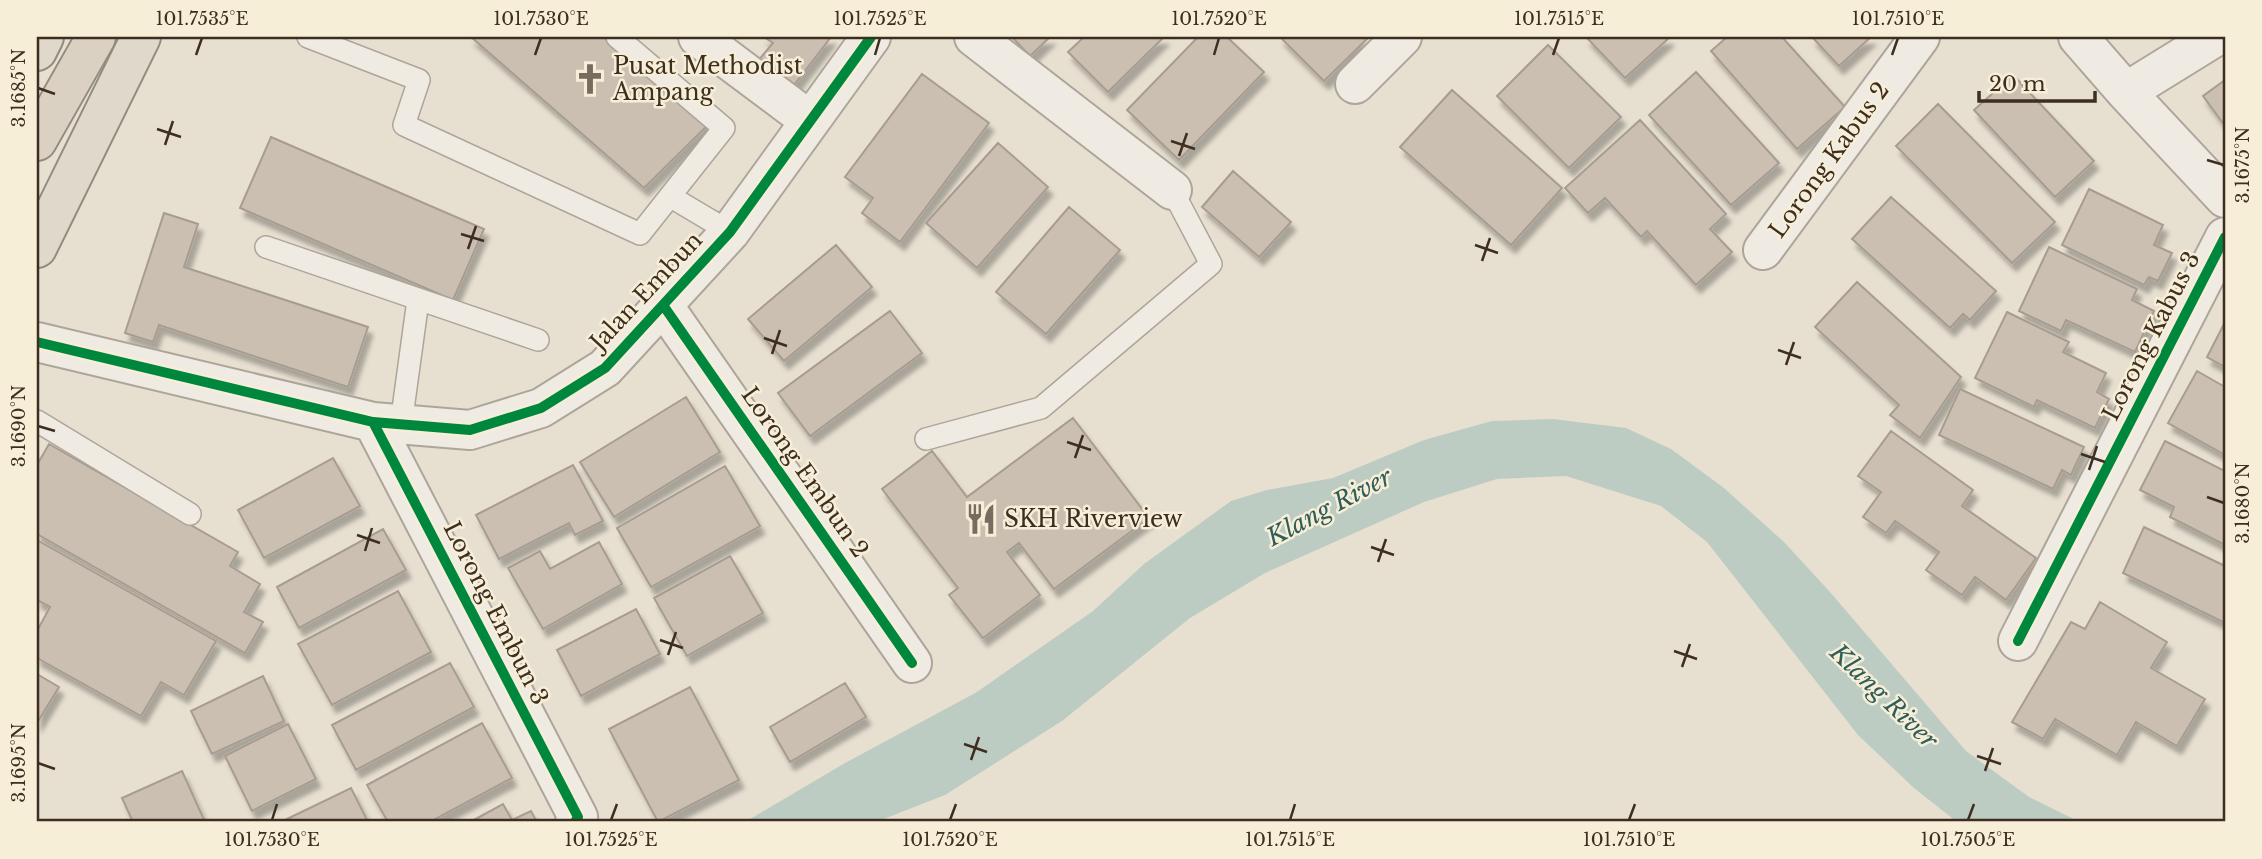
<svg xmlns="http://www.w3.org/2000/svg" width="2262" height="859" font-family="'Libre Baskerville',serif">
<defs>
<filter id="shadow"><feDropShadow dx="4.5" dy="8" stdDeviation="2" flood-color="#0004"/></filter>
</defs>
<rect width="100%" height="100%" fill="#e7e0d1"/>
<path fill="#bcccc2" d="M1553 419 1626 428 1671 449 1724 488 1784 542 1830 592 1966 751 2029 797 2080 822H1957L1914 788 1858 735 1707 542 1661 506 1566 476 1497 479 1424 502 1265 573 1190 618 1062 721 945 795 876 822H745L845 763 977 692 1093 611 1144 564 1231 501 1267 490 1333 478 1424 440 1492 421Z"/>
<path fill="#cbbfb2" stroke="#a89c90" stroke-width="2" filter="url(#shadow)" d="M471 37H607L712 121 644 188Z
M764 37H831L791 89 757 62 773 43Z
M1012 37H1050L1030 56Z
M1084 37H1164L1108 92 1068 52Z
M1198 37H1227L1264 72 1179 160 1127 110Z
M1280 37H1369L1324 81Z
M1586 37H1667L1669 38 1625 78Z
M1727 37H1782L1845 107 1797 149 1711 51Z
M1812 37H1871L1839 66Z
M1548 45 1621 117 1569 168 1497 96Z
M1696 72 1779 163 1731 205 1649 115Z
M922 74 989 123 900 242 862 213 873 198 845 177Z
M2013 75 2094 161 2055 197 1974 110Z
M2225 80V126L2203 96Z
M1452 90 1562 188 1511 245 1400 147Z
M1938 104 2055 222 2012 263 1896 146Z
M1640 120 1726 214 1710 229 1732 252 1696 285 1647 231 1641 237 1605 198 1588 213 1565 188Z
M271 137 484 229 453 300 240 208Z
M998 143 1048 187 977 268 926 223Z
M1233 171 1291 222 1259 257 1202 207Z
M2089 189 2163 225 2154 245 2172 253 2158 281 2149 277 2144 285 2062 245Z
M1891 197 1996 291 1970 320 1963 314 1950 328 1852 239Z
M1069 207 1120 250 1046 334 996 292Z
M164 213 198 224 184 267 368 327 348 387 159 325 153 342 125 333Z
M836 245 872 287 784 361 748 319Z
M2049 247 2137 289 2132 300 2154 311 2135 352 2066 320 2061 331 2019 311Z
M1857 282 1961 377 1920 438 1890 415 1899 405 1815 327Z
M890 311 922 353 810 436 778 393Z
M2007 312 2069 342 2063 352 2106 373 2097 392 2109 399 2095 428 2037 400 2034 407 1975 378Z
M2225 322V367L2207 357Z
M2197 371 2225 387V455L2168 423Z
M1960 389 2084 447 2071 475 2062 470 2053 489 1939 435Z
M686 397 720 452 614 517 580 462Z
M1073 418 1149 518 1054 589 1019 543 1007 552 1040 595 983 638 949 595 958 588 882 489 932 451 967 497Z
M1891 431 1973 490 1962 506 2036 558 2006 600 1975 577 1962 595 1926 570 1939 552 1895 521 1886 533 1863 517 1881 492 1858 476Z
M2165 441 2225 471V545L2170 517 2174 507 2140 490Z
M49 444 238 552 230 566 260 584 244 612 263 622 245 653 37 534V465Z
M333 458 360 506 264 558 238 510Z
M573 465 603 521 575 535 569 523 499 559 476 515Z
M725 466 760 526 651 587 617 528Z
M2144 527 2225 566V623L2123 573Z
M383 529 406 570 299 628 277 587Z
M37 540 216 641 184 695 161 682 141 716 37 658V631L50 607 37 600Z
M599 542 622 584 543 629 508 568 540 551 550 569Z
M730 556 763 613 687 656 654 598Z
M398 591 431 652 332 705 298 644Z
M2100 602 2167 642 2151 668 2205 699 2177 746 2136 722 2117 755 2055 719 2043 739 2012 722 2071 622 2085 629Z
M636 609 660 654 581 696 557 650Z
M450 663 474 707 356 770 332 725Z
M37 674 59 687 37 723Z
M263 676 284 721 212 754 191 711Z
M845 683 866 717 790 762 770 727Z
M690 687 739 780 658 822 609 729Z
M482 723 512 778 430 822H388L367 785Z
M288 724 316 779 252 811 225 756Z
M182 771 205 822H133L122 798Z
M351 788 368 822H289L287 819Z
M503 804 512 820 531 811 537 822H470Z"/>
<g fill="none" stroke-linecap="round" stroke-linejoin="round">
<defs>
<path id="service" d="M308 37 419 80 404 125 640 234 724 128 617 37
M671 197 730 232
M266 247 538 340
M37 421 190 514
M401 424 418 300
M926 439 1041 408 1211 264 1172 190"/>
<path id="minor" d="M698 37 809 120
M974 37 1172 190
M2078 37 2126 92 2225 198
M1355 84 1402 37
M2126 92 2215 37
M1763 250 1920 37
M663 305 912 663
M37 342 373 422 470 430 541 408 605 368 730 232 871 37
M373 422 578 817 575 822
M2018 641 2225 237"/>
<path id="trunk" d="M37 51 44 37
M37 248 141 37"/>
<path id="motorway" d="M37 141 96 37"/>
</defs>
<use href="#service" stroke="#ada599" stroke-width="24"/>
<use href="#minor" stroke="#ada599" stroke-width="42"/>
<use href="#trunk" stroke="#928b80" stroke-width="42"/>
<use href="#motorway" stroke="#928b80" stroke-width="42"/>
<use href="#service" stroke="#efebe3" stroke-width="21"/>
<use href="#minor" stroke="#efebe3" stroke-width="38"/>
<use href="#trunk" stroke="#e0d9cb" stroke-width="38"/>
<use href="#motorway" stroke="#dad1c2" stroke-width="38"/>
<defs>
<path id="cycleway" d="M663 305 912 663
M37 342 373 422 470 430 541 408 605 368 730 232 871 37
M373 422 578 817 575 822
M2018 641 2225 237"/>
</defs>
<use href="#cycleway" stroke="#f7eed8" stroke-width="15"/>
<use href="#cycleway" stroke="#00873e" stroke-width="10"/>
</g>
<path fill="none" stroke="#3d2e20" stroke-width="2.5" d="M196 55 202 38M535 55 541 38M875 55 880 38M1214 55 1219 38M1553 55 1559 38M1892 55 1898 38M38 88 55 94M157 129 181 137M1171 141 1195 149M165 145 173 121M1179 156 1187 133M2207 160 2224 165M461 234 484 241M1475 245 1498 253M468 249 476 226M1482 261 1490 238M764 338 787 346M1778 350 1801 358M772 354 780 330M1786 365 1794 342M38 426 55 431M1067 442 1091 450M2081 454 2105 462M1075 458 1083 435M2089 470 2097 446M2207 497 2224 503M357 535 380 543M1371 547 1394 555M365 551 372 528M1378 562 1386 539M660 640 683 648M1674 651 1697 659M668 655 676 632M1682 667 1690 644M964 744 987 752M1977 756 2001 764M971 760 979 737M38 763 55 769M1985 771 1993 748M272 820 277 804M611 820 617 804M950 820 956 804M1290 820 1295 804M1629 820 1635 804M1968 820 1974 804"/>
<defs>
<symbol id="church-bare" viewBox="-9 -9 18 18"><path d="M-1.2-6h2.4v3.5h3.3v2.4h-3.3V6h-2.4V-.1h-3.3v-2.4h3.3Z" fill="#786c5e" stroke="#f7eed8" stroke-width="2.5" paint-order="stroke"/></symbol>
<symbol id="restaurant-bare" viewBox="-9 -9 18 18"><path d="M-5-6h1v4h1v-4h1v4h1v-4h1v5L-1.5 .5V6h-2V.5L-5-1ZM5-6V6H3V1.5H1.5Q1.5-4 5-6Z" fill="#786c5e" stroke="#f7eed8" stroke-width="2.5" paint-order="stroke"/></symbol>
</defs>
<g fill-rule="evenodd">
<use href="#church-bare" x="568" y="57" width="44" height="44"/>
<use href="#restaurant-bare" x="959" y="497" width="44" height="44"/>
</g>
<g text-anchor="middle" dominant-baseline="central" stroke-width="5" stroke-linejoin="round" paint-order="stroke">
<g font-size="23" fill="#3d2e20" stroke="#f7eed8" text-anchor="start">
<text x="613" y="66">Pusat Methodist<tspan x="613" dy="26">Ampang</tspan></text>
<text x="1004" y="519">SKH Riverview</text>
</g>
<g font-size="23" fill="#3d2e20" stroke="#f7eed8">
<text transform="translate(1829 160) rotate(-54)">Lorong Kabus 2</text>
<text transform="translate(646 291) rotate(-47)">Jalan Embun</text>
<text transform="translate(2151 336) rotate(-63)">Lorong Kabus 3</text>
<text transform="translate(805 472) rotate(55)">Lorong Embun 2</text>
<text transform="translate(496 613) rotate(63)">Lorong Embun 3</text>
</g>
<g font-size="24" font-style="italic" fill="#2f5d5a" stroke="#f7eed8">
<text transform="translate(1329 507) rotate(-28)">Klang River</text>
<text transform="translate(1884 696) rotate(44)">Klang River</text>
</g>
</g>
<rect width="2262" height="859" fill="none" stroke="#f7eed8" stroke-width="77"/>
<path d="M1979 91v10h116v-10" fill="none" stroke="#3d2e20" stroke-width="3.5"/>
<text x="1989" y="91" font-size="21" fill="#3d2e20" stroke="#f7eed8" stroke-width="5" paint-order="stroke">20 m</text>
<rect x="38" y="38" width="2186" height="782" fill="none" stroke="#3d2e20" stroke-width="2.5"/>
<g font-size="18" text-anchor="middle" fill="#3d2e20">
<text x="202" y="25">101.7535°E</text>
<text x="541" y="25">101.7530°E</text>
<text x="880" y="25">101.7525°E</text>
<text x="1219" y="25">101.7520°E</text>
<text x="1559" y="25">101.7515°E</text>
<text x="1898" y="25">101.7510°E</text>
<text transform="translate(19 88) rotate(-90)" y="6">3.1685°N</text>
<text transform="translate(2243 165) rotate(-90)" y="6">3.1675°N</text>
<text transform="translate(19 426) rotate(-90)" y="6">3.1690°N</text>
<text transform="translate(2243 503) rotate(-90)" y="6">3.1680°N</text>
<text transform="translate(19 763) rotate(-90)" y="6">3.1695°N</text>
<text x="272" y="846">101.7530°E</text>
<text x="611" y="846">101.7525°E</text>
<text x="950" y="846">101.7520°E</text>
<text x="1290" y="846">101.7515°E</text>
<text x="1629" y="846">101.7510°E</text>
<text x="1968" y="846">101.7505°E</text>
</g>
</svg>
